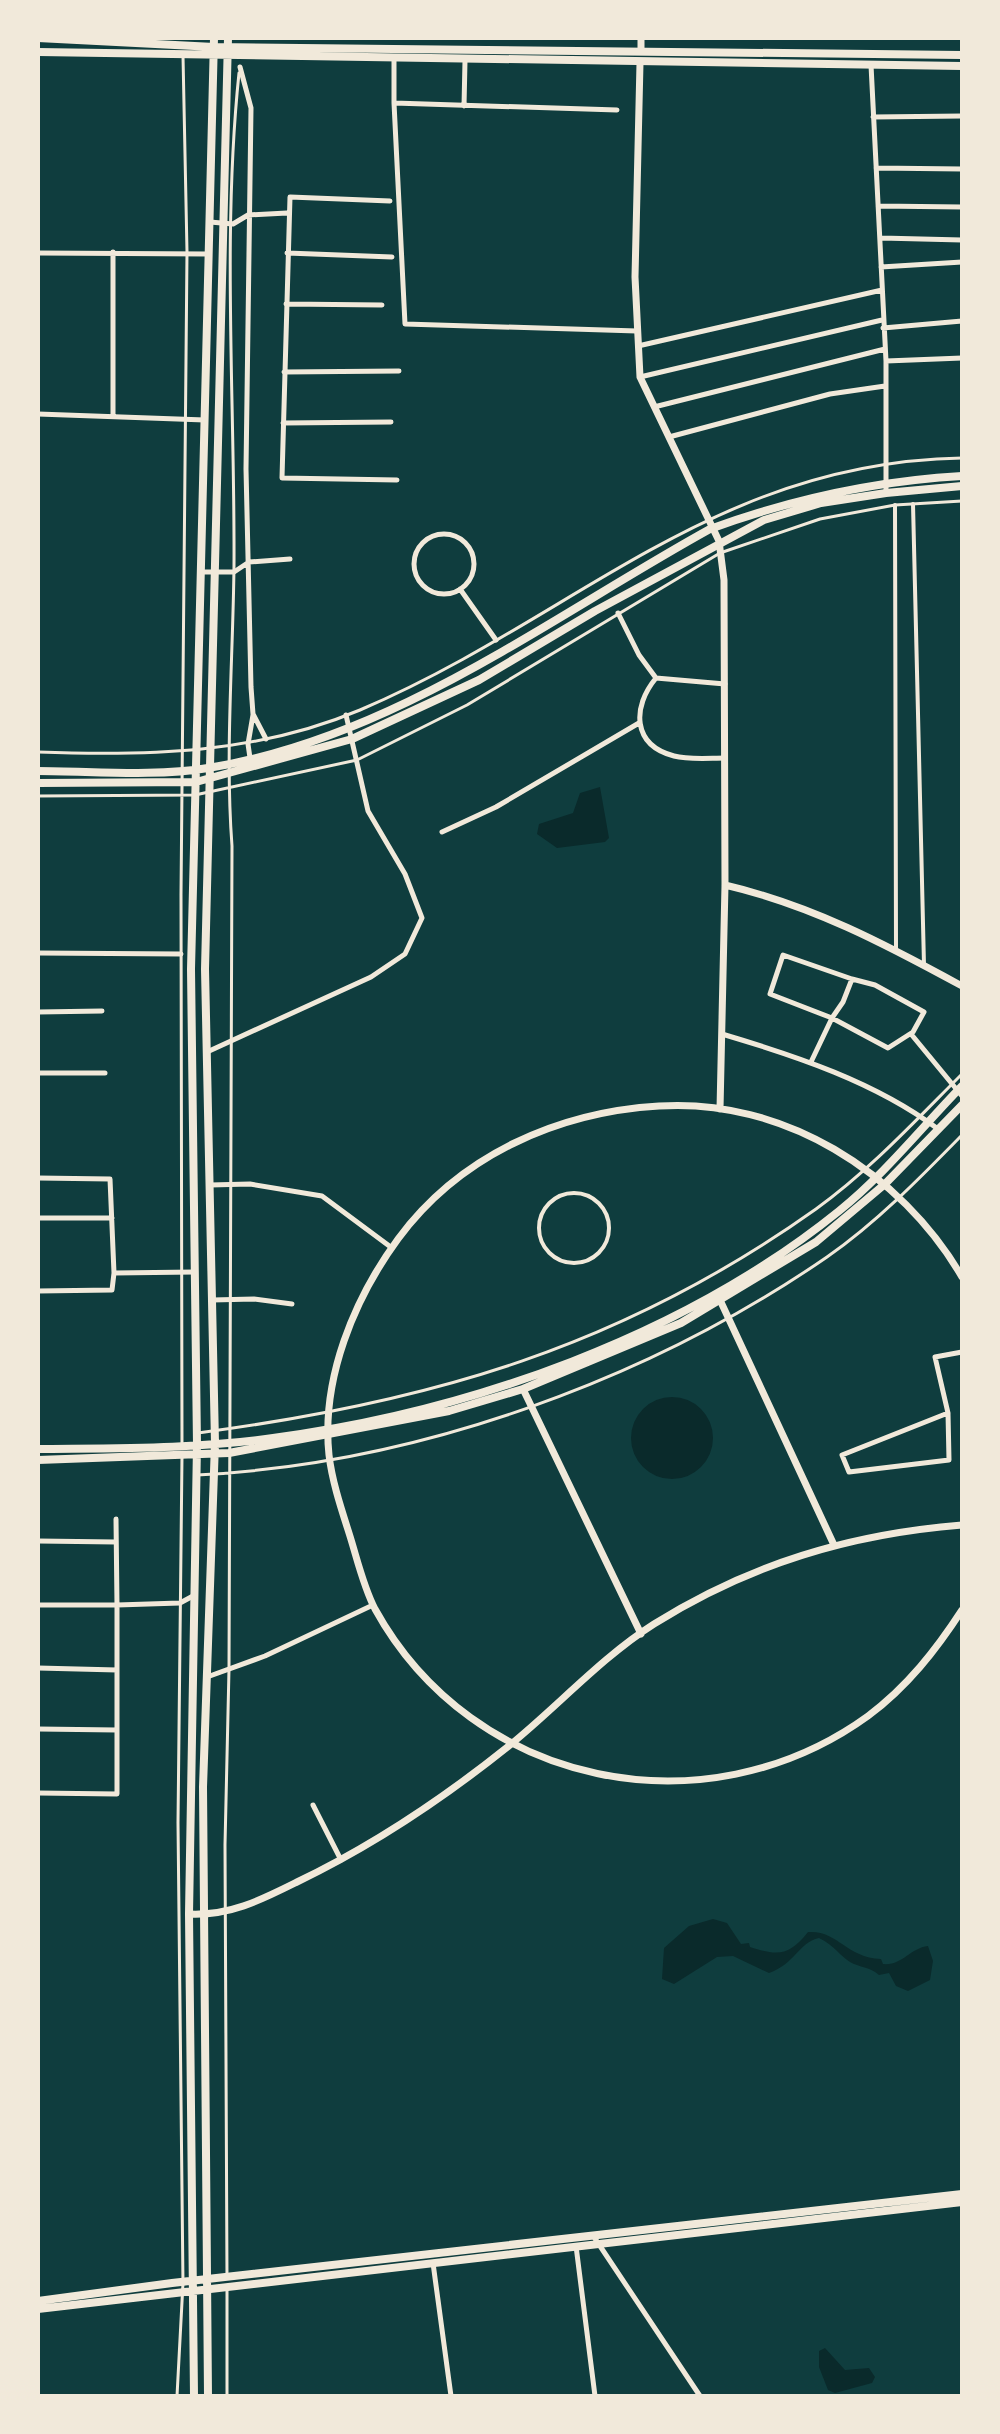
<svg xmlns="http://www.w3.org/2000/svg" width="1000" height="2434" font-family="'PT Sans Narrow',sans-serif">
<rect width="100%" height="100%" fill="#0f3d3e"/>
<path fill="#0a2a2b" d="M600 787 609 838 605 842 557 848 537 834 539 824 573 813 580 793Z
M631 1438a41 41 0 1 1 82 0a41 41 0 1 1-82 0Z
M713 1919 727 1923 741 1944 749 1943 750 1947C778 1956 789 1956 808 1932 838 1930 845 1957 881 1959L883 1964C902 1966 910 1948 928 1946L933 1961 930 1980 908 1991 896 1986 889 1973 879 1975C868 1966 861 1968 850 1962 840 1956 835 1946 819 1938 798 1943 795 1964 769 1973L733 1956 717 1957 674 1984 662 1979 664 1948 689 1926Z
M825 2348 845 2370 869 2368 875 2377 872 2383 835 2393 828 2390 819 2367V2351Z"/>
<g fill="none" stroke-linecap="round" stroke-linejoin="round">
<path stroke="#f1e9da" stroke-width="3" d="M38 752C149 756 256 754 360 710 574 619 713 462 962 458
M38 796 195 795 357 760 467 705 720 553 820 519 895 505 962 501
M198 1433C431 1402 622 1347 816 1209 870 1170 915 1121 962 1074
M182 1444 181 895 187 252 183 56
M197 1475C416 1464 647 1381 827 1257 876 1223 920 1178 962 1135
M227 2277 225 1845 229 1669 232 846C225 753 233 660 234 566 235 402 222 236 239 73
M227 2288V2396
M177 2396 183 2283 178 1823 182 1456"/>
<path stroke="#f1e9da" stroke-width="4" d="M913 504 924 965
M895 505 896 949
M539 1228a35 35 0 1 1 70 0a35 35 0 1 1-70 0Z"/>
<path stroke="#f1e9da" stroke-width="5" d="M394 59V103L617 110
M871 65 886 361V493
M240 67 251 108 246 469 251 687 253 714 266 739
M394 103 405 324 637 331
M464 106 465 61
M873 117 962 116
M876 168 962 169
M390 201 290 197 282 478 397 480
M878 206 962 207
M210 222 233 224 248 215 287 213
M881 238 962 240
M38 253 208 254
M287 253 392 257
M881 267 962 262
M286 304 382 305
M883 328 962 321
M638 346 882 290
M886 361 962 358
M284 372 399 371
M640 377 882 320
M654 407 885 349
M38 414 205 420
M113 415V252
M283 423 391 422
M669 437 830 394 885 386
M414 564a30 30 0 1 1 60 0a30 30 0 1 1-60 0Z
M202 572H234L249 562 290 559
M460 589 496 640
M618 613 639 655 656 678 725 684
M656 678C632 707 632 745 674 756 689 760 709 758 725 758
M250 758 248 744 253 715
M442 832 496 807 639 723
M38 953 181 954
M38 1012 102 1011
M722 1034C796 1056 875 1082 938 1129
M911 1034 962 1096
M207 1052 371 977 405 954 422 918 405 874 368 811 346 715
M811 1062 832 1018 888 1048 913 1032 924 1012 875 985 852 979 843 1002 832 1018 770 994 783 955 852 979
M38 1073H105
M38 1178 110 1179 114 1273 195 1272
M210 1185 250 1184 322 1196 392 1248
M38 1218H112
M38 1291 112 1290 114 1273
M212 1300 254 1299 292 1304
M948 1413 842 1455 849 1472 949 1460 948 1413 935 1357 962 1352
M38 1541 116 1542
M38 1605H117L116 1519
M38 1668 117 1670
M207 1677 265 1656 373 1605
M38 1729 117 1730
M38 1793 117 1794V1605L180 1603 193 1596
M313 1805 341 1860
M594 2237 700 2396
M576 2246 595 2396
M433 2263 451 2396"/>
<path stroke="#f1e9da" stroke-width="7" d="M641 38V51
M640 63 635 277 640 377 719 541 724 580 725 885 720 1109
M725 885C811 905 885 944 962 986
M962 1277C901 1172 783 1098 659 1106 558 1112 460 1155 398 1239 354 1299 321 1379 329 1455 332 1481 341 1508 349 1533 357 1558 363 1586 375 1609 473 1787 705 1834 868 1716 907 1687 936 1650 962 1610
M720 1300 834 1545
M523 1389 641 1634
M189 1914C230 1916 261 1900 297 1882 374 1845 444 1798 510 1745 558 1706 602 1657 654 1624 750 1564 850 1534 962 1525"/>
<path stroke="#f1e9da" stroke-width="8" d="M38 38 214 47 962 55
M38 52 962 66
M38 771C93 771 153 777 208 768 394 738 549 618 710 529 792 499 875 481 962 476
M38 783 196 782 352 739 479 680 595 611 764 520 821 503 886 493 962 486
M38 1449C116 1448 196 1449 273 1438 470 1412 684 1336 839 1211 884 1175 922 1127 962 1086
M38 1460 229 1453 449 1411 523 1389 681 1323 816 1242 885 1184 962 1105
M38 2301 172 2283 962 2194
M38 2309 962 2202
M194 2396 189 1914 197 1445 191 969 214 38
M208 2396 203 1787 215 1443 205 969 228 38"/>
</g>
<rect width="1000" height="2434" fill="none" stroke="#f1e9da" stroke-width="80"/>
</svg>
